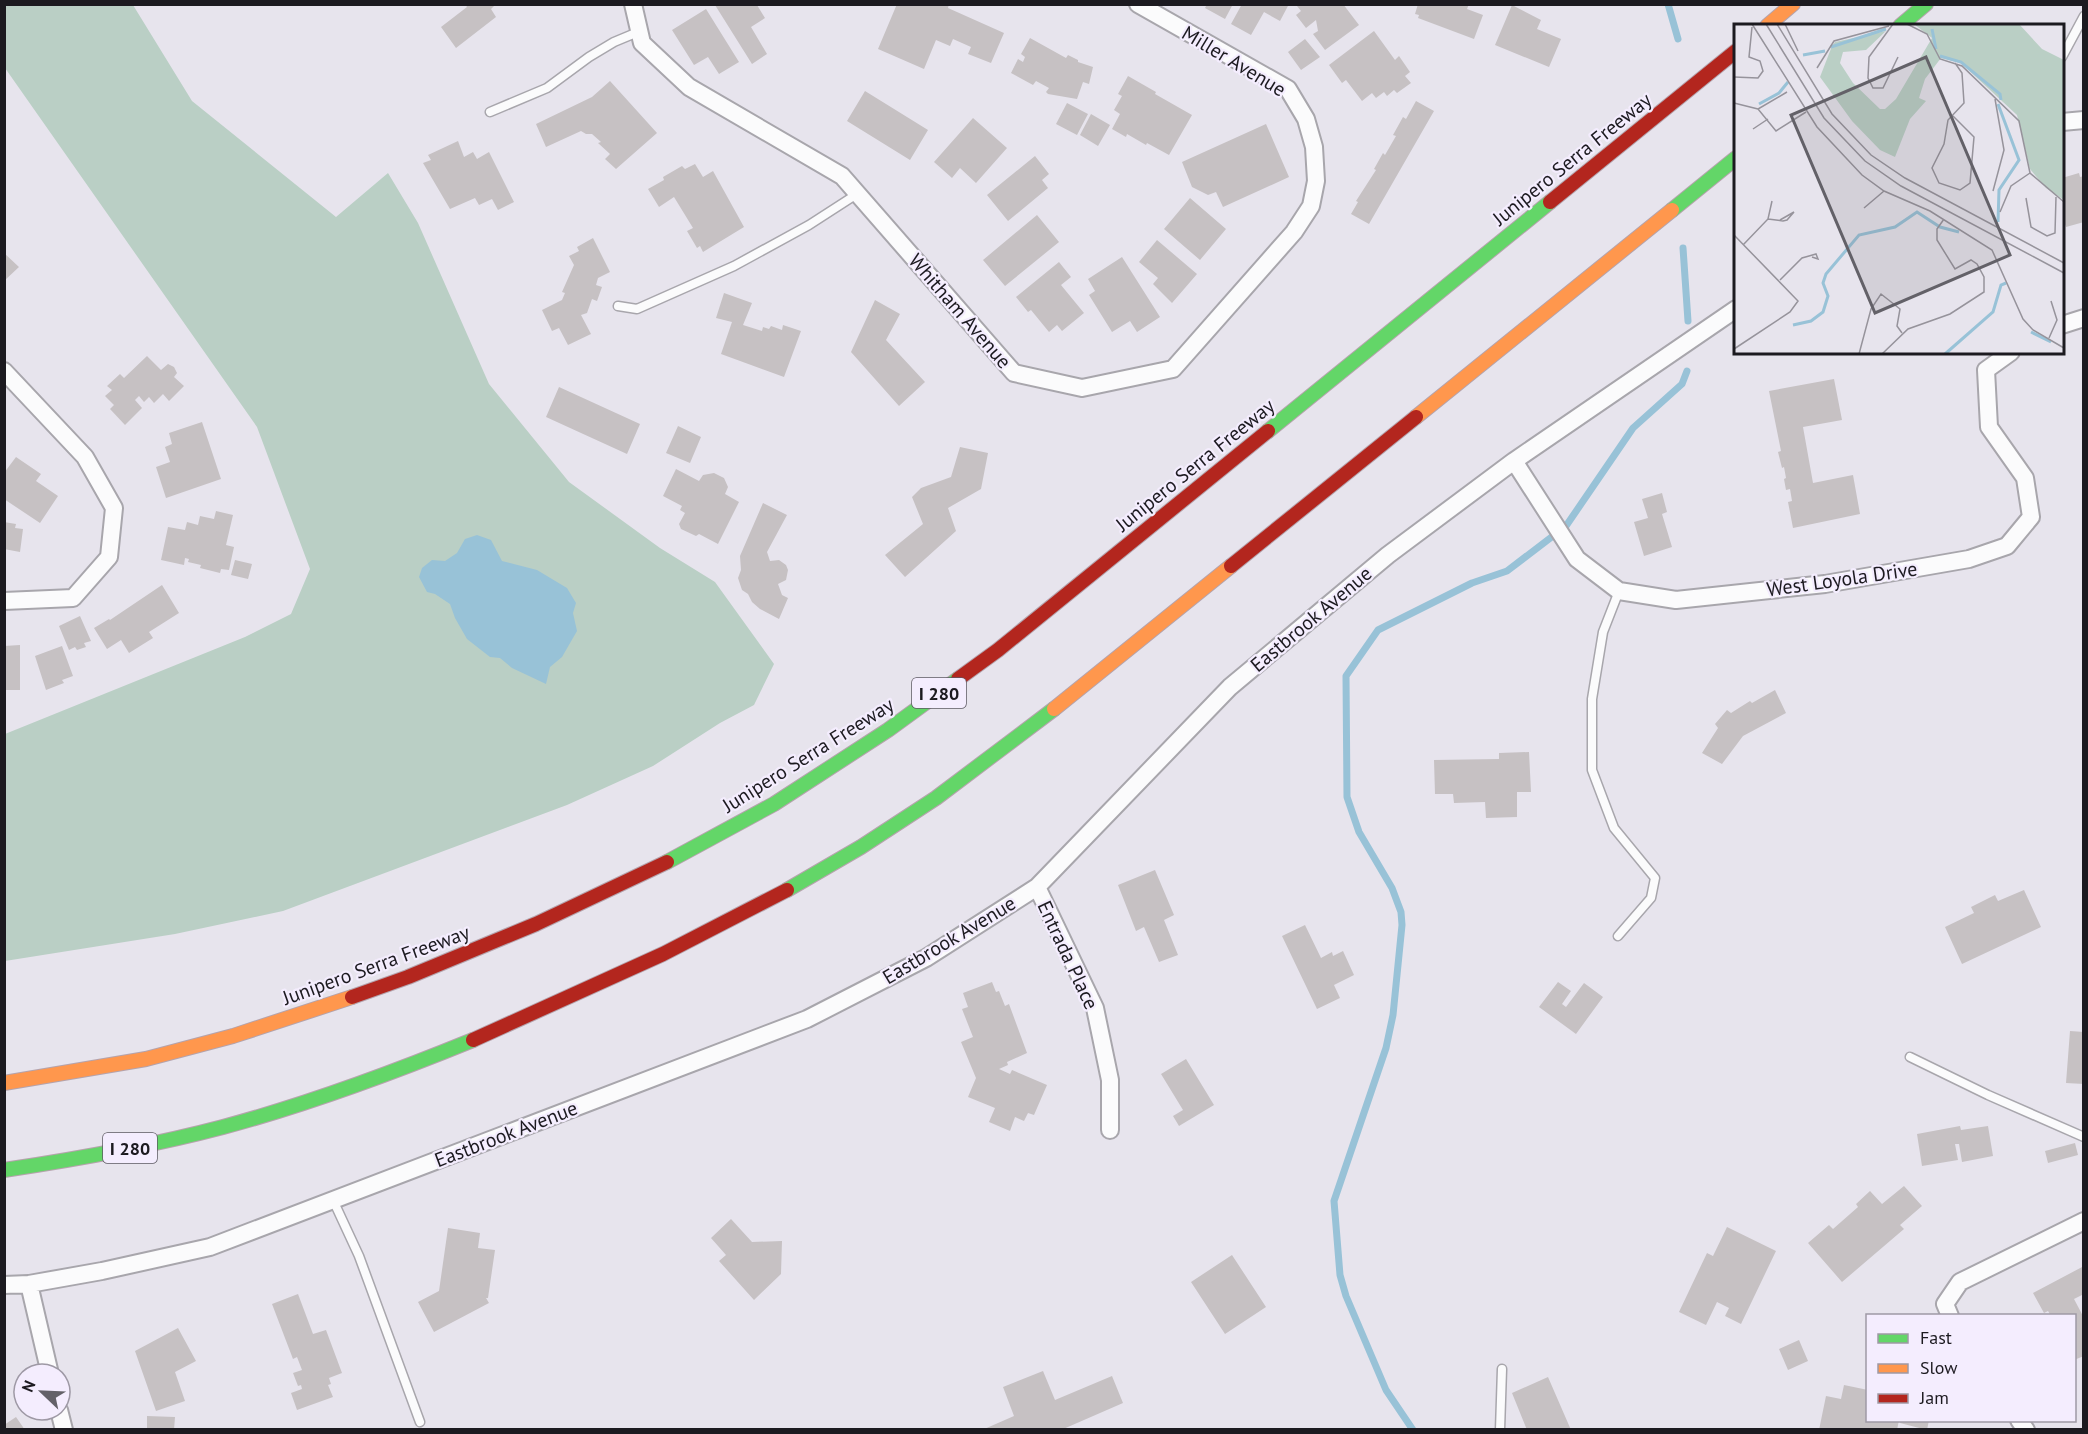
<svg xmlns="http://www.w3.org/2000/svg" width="2088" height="1434" font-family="'PT Sans',sans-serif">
<rect width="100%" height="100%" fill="#e7e4ed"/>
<path fill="#bacfc5" d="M4 5H133L192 101 336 217 388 173 418 223 489 384 569 482 660 548 715 582 774 664 754 705 720 723 653 766 567 805 283 911 175 934 5 961V734L245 637 291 614 310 569 257 427 5 68Z"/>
<path fill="#98c2d7" d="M477 535 491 540 502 561 537 570 567 588 576 603 573 613 577 631 562 657 550 667 546 684 512 668 500 658 490 657 467 639 455 618 450 604 435 594 427 592 419 577 422 568 432 560 445 561 457 553 465 539Z"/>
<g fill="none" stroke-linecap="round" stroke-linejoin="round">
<path stroke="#98c2d7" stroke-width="7" d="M1668 4 1678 39
M1683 248 1688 321
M1413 1430 1386 1390 1346 1296 1340 1275 1334 1201 1386 1048 1393 1015 1402 925 1401 912 1392 888 1359 832 1347 797 1346 676 1378 630 1472 583 1507 571 1566 526 1633 428 1682 384 1687 371"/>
</g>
<path fill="#c6c1c3" d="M465 4H496L491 9 496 17 456 48 441 27 467 7Z
M897 4H949L948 8 1004 33 991 63 968 54 971 47 953 39 950 46 936 40 924 69 878 49Z
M1207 4H1233L1225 19 1205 8Z
M1242 4H1289L1280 21 1264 12 1251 35 1231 24Z
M1299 4H1343L1359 25 1325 50 1313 34 1318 31 1316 20 1306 28 1296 15 1301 11 1297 6Z
M1418 4H1469L1467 9 1483 15 1474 39 1418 18 1419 15 1415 14Z
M715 5H757L765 18 751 27 767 54 752 64Z
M1512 5 1541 20 1537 29 1561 39 1549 67 1495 45Z
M706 9 739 62 719 74 708 57 694 65 672 30Z
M1374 31 1395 60 1399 56 1410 72 1405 76 1411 83 1397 93 1394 90 1387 96 1384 92 1376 98 1372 93 1362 101 1346 80 1342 83 1329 65Z
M1030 38 1066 58 1068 55 1078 60V62L1093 67 1089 84 1083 82 1077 99 1048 94 1046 92 1049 88 1036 81 1033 85 1011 73 1018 59 1023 62 1025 57 1021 54Z
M1305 39 1320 57 1301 70 1288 52Z
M1128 76 1156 92 1155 94 1192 115 1169 155 1147 143 1146 145 1127 134 1126 137 1112 129 1120 114 1114 110 1122 96 1118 94Z
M610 81 657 133 616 169 605 159 610 154 598 143 601 142 592 134H586L581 131 546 147 536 124 592 97Z
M865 91 928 130 910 160 847 121Z
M1416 101 1434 111 1369 224 1351 214 1358 202 1356 201 1376 170 1374 169 1383 153 1385 155 1396 136 1393 135 1403 117 1406 119Z
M1067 103 1088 114 1077 135 1056 124Z
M1091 114 1110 125 1098 146 1080 135Z
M973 118 1007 148 976 183 960 168 952 178 934 162Z
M1266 124 1289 177 1223 207 1216 192 1208 195 1192 187 1182 162Z
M458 141 464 157 473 152 477 159 489 152 514 202 498 210 492 199 479 205 475 198 450 209 423 163 431 160 428 155Z
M1035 156 1049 174 1042 180 1048 188 1008 221 987 195Z
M695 164 703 177 713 171 744 227 703 252 700 246 697 248 687 231 693 228 674 197 659 207 648 189 664 180 663 177 682 166 685 169Z
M2079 173 2080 177 2084 176V222L2066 227 2062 217V178Z
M1190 198 1226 229 1200 260 1164 229Z
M1037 215 1059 242 1005 286 983 260Z
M593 238 610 272 598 278 596 285 602 287 597 301 592 299 587 313 581 315 591 334 568 345 559 328 552 331 542 310 562 300 565 293 562 292 574 265 569 256 579 251 577 247Z
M1157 240 1197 274 1172 303 1153 284 1158 278 1139 262Z
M4 253 19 267 4 281Z
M1122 257 1160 317 1137 332 1130 321 1112 332 1089 295 1095 291 1088 279Z
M1059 262 1071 277 1061 285 1084 313 1062 331 1057 325 1049 332 1031 310 1028 312 1016 297Z
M724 293 752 303 743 325 762 331 763 327 769 329 771 326 782 330 783 325 801 331 784 377 721 354 732 322 716 318Z
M875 300 900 314 886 340 925 382 899 406 851 352Z
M147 356 161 370 168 364 174 367 177 373 174 377 184 386 169 401 163 394 154 403 149 397 144 402 139 396 135 400 142 408 125 425 110 409 114 405 105 396 112 390 107 386 120 374 124 378Z
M1834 379 1842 420 1803 427 1813 483 1853 475 1860 514 1793 528 1788 502 1792 501 1790 489 1786 490 1784 479 1786 478 1784 467 1782 468 1778 452 1781 451 1769 391Z
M559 387 640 424 627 454 546 417Z
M202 422 221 479 166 498 156 467 170 462 165 447 172 444 169 433Z
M678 426 701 437 690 463 666 453Z
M960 447 988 453 981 489 948 508 956 531 905 577 885 555 923 524 912 497 921 488 951 477Z
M16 457 41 474 36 481 58 496 40 523 4 499V473Z
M676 469 699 481 703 475 714 473 724 478 728 487 725 494 739 502 718 544 699 534 696 536 681 529 679 524 685 513 680 510 682 506 663 496Z
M1662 493 1667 512 1662 514 1672 547 1644 556 1634 522 1648 518 1642 499Z
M763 503 787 515 767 552 770 561 779 560 786 565 788 570 786 580 778 584 782 595 788 598 779 619 760 609 752 602 748 594 742 590 738 578 741 570 740 556Z
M216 511 233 515 226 545 234 547 229 570 221 569 220 573 200 568 201 565 188 562 189 559 185 558 184 565 161 560 168 527 185 530 187 522 198 525 200 516 214 519Z
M4 522 16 524 15 528 23 529 20 552 4 549Z
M235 560 252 564 248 579 231 575Z
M162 585 179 613 149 632 153 638 129 653 121 640 107 649 94 628 109 619 110 620Z
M80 616 91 641 84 643 86 647 77 650 75 647 69 650 59 626Z
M20 645V690H4V646Z
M62 646 73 676 62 680 64 683 46 690 35 656Z
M1775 690 1786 713 1743 736 1722 764 1702 753 1718 728 1715 724 1727 710 1731 713 1750 701 1752 703Z
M1529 752 1531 792H1517V817L1486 818 1485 802 1454 803 1453 794H1435L1434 760 1499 759V753Z
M1155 870 1174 915 1164 920 1178 955 1159 962 1144 927 1136 931 1118 885Z
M2024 890 2041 927 1962 964 1945 927 1974 913 1971 907 1995 895 1998 901Z
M1305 925 1321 958 1332 952 1333 956 1343 951 1354 975 1334 985 1340 998 1317 1009 1282 936Z
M992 982 996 992 999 991 1005 1006 1009 1004 1027 1053 1007 1062 1008 1065 999 1069 1010 1074 1012 1070 1047 1085 1034 1115 1028 1113 1024 1121 1015 1117 1010 1131 989 1122 995 1108 968 1097 976 1078 961 1042 973 1037 962 1009 968 1007 963 993Z
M1558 982 1571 991 1562 1004 1566 1007 1584 983 1603 997 1576 1034 1539 1007Z
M2070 1031 2084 1032V1084L2066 1083Z
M1186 1059 1214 1105 1179 1126 1173 1116 1183 1110 1161 1074Z
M1960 1126 1961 1130 1988 1126 1993 1156 1962 1162 1959 1144H1955L1958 1160 1922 1166 1917 1134Z
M2075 1143 2078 1155 2048 1163 2045 1151Z
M1904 1186 1922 1206 1900 1225 1904 1229 1842 1282 1808 1243 1829 1225 1833 1229 1858 1207 1856 1204 1870 1191 1882 1204Z
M731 1219 752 1242 782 1241 781 1274 754 1300 719 1261 726 1255 711 1238Z
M1727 1227 1776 1251 1741 1324 1725 1316 1729 1308 1717 1302 1706 1325 1679 1312 1707 1253 1713 1256Z
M448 1228 480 1233 478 1248 495 1250 488 1298H486L489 1303 434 1332 418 1302 439 1291Z
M1232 1255 1266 1307 1225 1334 1191 1282Z
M2084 1266V1294L2074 1299 2084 1318V1356L2074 1360V1316H2051L2048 1311 2044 1313 2033 1293Z
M298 1294 313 1334 326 1330 342 1373 329 1378 331 1384 328 1385 333 1397 297 1410 291 1393 302 1389 301 1385 298 1386 293 1373 302 1370 297 1357 293 1359 272 1304Z
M178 1328 196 1361 175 1372 185 1401 156 1411 135 1351Z
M1799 1340 1808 1361 1788 1370 1779 1349Z
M1043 1371 1055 1400 1112 1376 1123 1403 1061 1430H982L1014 1416 1003 1387Z
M1548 1377 1571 1430H1527L1512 1393Z
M1844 1385 1868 1390V1420H1899L1897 1430H1819L1826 1396 1841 1399Z
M147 1416 175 1417 174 1430H147Z
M16 1417 25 1430H4V1425Z
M1901 1420H1929L1927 1430 1900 1423Z"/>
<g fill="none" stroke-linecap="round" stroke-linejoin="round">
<defs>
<path id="lane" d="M2062 57 2084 16
M490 112 547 88 589 57 614 42 638 32
M618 306 637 309 734 266 809 225 857 194
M1618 936 1651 898 1655 878 1614 828 1592 770V699L1603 632 1619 591
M1910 1057 1988 1095 2084 1137
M333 1200 359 1256 420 1422
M1500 1430 1502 1369"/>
<path id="street" d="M633 4 642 43 689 87 842 176 1014 373 1082 388 1173 369 1294 232 1311 206 1316 181 1314 147 1306 119 1288 89 1138 4
M2062 122 2084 120
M2062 325 2084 318
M4 371 85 457 114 508 109 557 73 598 4 601
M1514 461 1577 559 1619 591 1676 600 1825 584 1969 559 2007 546 2031 517 2025 478 1989 427 1986 370 2011 352
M1037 887 1095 1008 1110 1080V1130
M29 1284 50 1374
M4 1285 29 1284 102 1271 210 1247 807 1019 926 958 1037 887 1230 687 1388 555 1514 461 1736 309
M1950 1316 1945 1304 1960 1282 2084 1221
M59 1410 64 1430
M2019 1420 2026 1430"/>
<path id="fast" d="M1900 26 1926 4
M1672 210 1736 158
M1268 431 1550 202
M667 862 774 804 888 730 958 679
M787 890 861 847 936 798 1054 709
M4 1170C78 1159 151 1146 223 1127 309 1104 392 1073 473 1040"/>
<path id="slow" d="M1767 26 1793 4
M1416 417 1672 210
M1054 709 1231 566
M4 1083 146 1059 233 1036 352 997"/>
<path id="jam" d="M1550 202 1736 51
M1231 566 1416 417
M958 679 998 650 1268 431
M352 997 408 977 536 924 667 862
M473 1040 663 954 787 890"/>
</defs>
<use href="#lane" stroke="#a8a6ac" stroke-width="11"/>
<use href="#street" stroke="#a8a6ac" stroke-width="20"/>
<use href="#fast" stroke="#b5a3ac" stroke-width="16"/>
<use href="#slow" stroke="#b5a3ac" stroke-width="16"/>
<use href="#jam" stroke="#b5a3ac" stroke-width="16"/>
<use href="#lane" stroke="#fbfbfc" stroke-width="8"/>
<use href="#street" stroke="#fbfbfc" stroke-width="16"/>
<use href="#fast" stroke="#63d668" stroke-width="14"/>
<use href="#slow" stroke="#ff974d" stroke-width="14"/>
<use href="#jam" stroke="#b3261e" stroke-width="14"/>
</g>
<g text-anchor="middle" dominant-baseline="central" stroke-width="4.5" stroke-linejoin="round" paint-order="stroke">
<g fill="#f4edfe" stroke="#5d5963" stroke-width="1.5">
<rect x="912" y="678" width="54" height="30" rx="4.5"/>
<rect x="103" y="1133" width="54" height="30" rx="4.5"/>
</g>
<g font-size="18" font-weight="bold" fill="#1c1a20">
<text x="939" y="693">I 280</text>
<text x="130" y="1148">I 280</text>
</g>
<g font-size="20" fill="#1c1a20" stroke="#f4edfe">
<text transform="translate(1234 61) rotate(31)">Miller Avenue</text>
<text transform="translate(1572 159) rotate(-39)">Junipero Serra Freeway</text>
<text transform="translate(960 311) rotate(49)">Whitham Avenue</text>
<text transform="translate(1195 465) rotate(-39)">Junipero Serra Freeway</text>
<text transform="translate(1842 579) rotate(-8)">West Loyola Drive</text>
<text transform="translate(1311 619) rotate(-40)">Eastbrook Avenue</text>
<text transform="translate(808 755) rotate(-32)">Junipero Serra Freeway</text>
<text transform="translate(949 940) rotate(-31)">Eastbrook Avenue</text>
<text transform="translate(1068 955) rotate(65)">Entrada Place</text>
<text transform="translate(376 965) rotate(-20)">Junipero Serra Freeway</text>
<text transform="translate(506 1134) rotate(-21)">Eastbrook Avenue</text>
</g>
</g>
<g transform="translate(1734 24)">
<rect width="330" height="330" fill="#e7e4ed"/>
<path d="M180 0H285L308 25 330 36V176L312 164 296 145 283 91 227 39 207 34 191 55 185 74 192 77 176 95 161 133 146 126 118 97 86 53 98 22 101 18 152 7 132 26 109 28 106 39 119 59 146 85H151L162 75 198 14Z" fill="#bacfc5"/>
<path fill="none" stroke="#98c2d7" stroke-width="3" d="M198 5 202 25M97 23 152 5M69 31 91 27M206 32 227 38 266 70 267 76M25 80 45 69 54 58M264 198 265 166 285 136 264 80M59 301 77 297 89 288 94 272 89 259 92 250 125 211 161 203 183 188 206 203 225 208M297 308 317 318M211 330 259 288 267 261 272 259"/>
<path fill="none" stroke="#96939b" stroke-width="1.5" d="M18 0 83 103 128 151 150 167 196 187 258 226 289 295 299 306 330 324M32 0 90 94 131 137 167 162 330 249M43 0 98 90 137 131 171 154 330 239M51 0 64 27M159 0 135 33 134 54 139 64H149L164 33M173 0 193 10 206 35 228 42 285 97 296 149 330 178M83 44 100 17 155 2M0 53 24 54 29 47 26 37 15 33 18 3M53 68 24 85 42 107 72 88M0 79 24 85M219 92 240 113 236 159 226 166 205 159 198 144 210 120 214 96 230 79 228 49 221 39M19 105 34 95M259 167 270 126 261 75M292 174 297 203 313 212 321 209 322 173M130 184 150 167M266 188 277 162 296 149M34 195 49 197 53 196 60 188 46 196M0 211 64 277 56 288 0 325M9 221 34 195 38 177M46 256 68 234 82 230 84 235 78 233M315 314 323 296 317 277M125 330 137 285 147 270 166 285 163 302 168 309M148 330 174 305 216 290 250 268V253L243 240 237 236 221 245 203 216V205L210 195"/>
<path fill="#636168" fill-opacity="0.15" stroke="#636168" stroke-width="3" d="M192 33 276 231 141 289 57 91Z"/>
<rect width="330" height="330" fill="none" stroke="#1c1a20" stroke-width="3"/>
</g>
<rect width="2088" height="1434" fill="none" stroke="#1c1a20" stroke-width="12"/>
<rect x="1866" y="1314" width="210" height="108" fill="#f4edfe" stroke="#9e99a5" stroke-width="1.5"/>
<rect x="1878" y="1334" width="30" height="9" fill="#63d668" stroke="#9e99a5" stroke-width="1.5"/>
<text x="1920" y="1344" font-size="18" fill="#1c1a20">Fast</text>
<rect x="1878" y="1364" width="30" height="9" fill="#ff974d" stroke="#9e99a5" stroke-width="1.5"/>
<text x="1920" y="1374" font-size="18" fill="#1c1a20">Slow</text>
<rect x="1878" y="1394" width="30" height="9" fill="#b3261e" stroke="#9e99a5" stroke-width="1.5"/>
<text x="1920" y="1404" font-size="18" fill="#1c1a20">Jam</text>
<g transform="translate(42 1392) rotate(293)"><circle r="28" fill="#f4edfe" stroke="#9e99a5" stroke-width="1.5"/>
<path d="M0-4.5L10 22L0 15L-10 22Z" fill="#636168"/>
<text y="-9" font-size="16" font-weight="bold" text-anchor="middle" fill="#1c1a20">N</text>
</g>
</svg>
